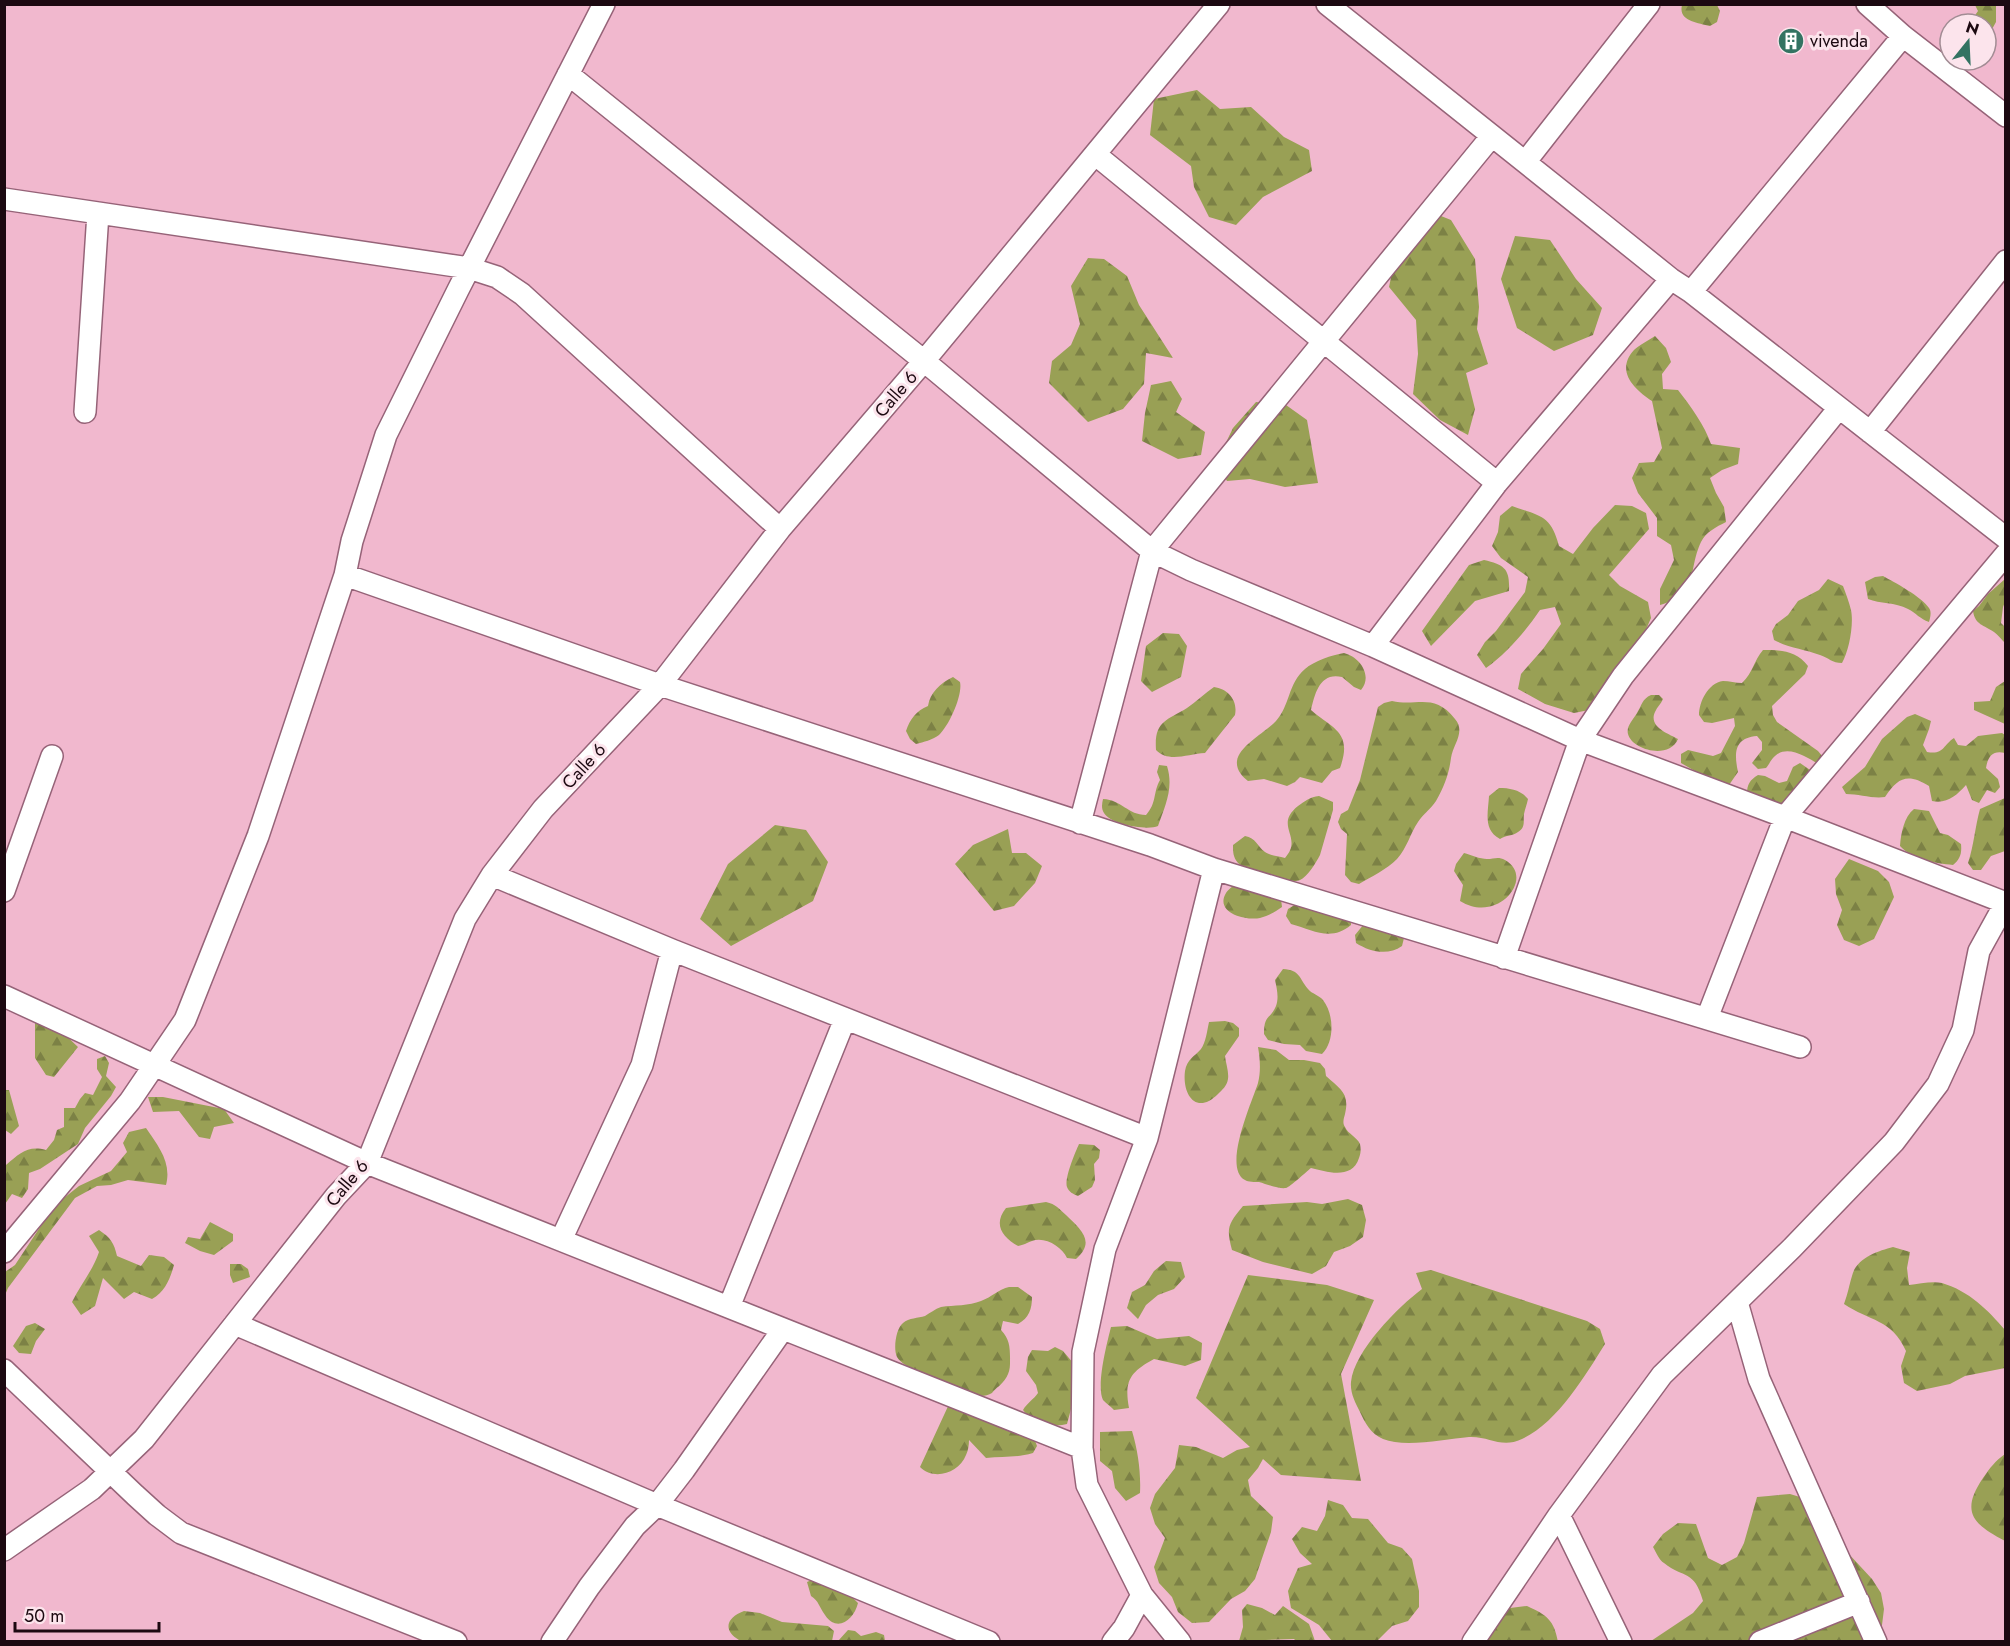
<svg xmlns="http://www.w3.org/2000/svg" width="2010" height="1646" font-family="Jost,sans-serif">
<defs>
<pattern id="forest-firs" width="22" height="20" patternUnits="userSpaceOnUse" patternTransform="scale(1.5)"><rect width="22" height="20" fill="#99a055"/><path d="M5 1l3.5 6h-7zM16 11l3.5 6h-7z" fill="#7c8145"/></pattern>
</defs>
<rect width="100%" height="100%" fill="#f1b8ce"/>
<path fill="url(#forest-firs)" d="M1682 5H1717L1720 11 1717 22 1710 26C1697 23 1678 21 1682 5Z
M1975 5H1994L1996 6V22L1986 40V24H1969L1978 11Z
M1197 90 1220 109 1251 107 1284 137 1309 150 1312 171 1263 197 1236 225 1209 217 1194 187 1191 166 1150 135 1154 99Z
M1421 208 1451 220 1475 259 1479 307 1477 329 1488 364 1466 373 1475 409 1468 435 1440 420 1413 394 1418 354 1416 320 1389 287 1400 235Z
M1515 236 1550 240 1576 279 1602 308 1593 335 1554 351 1517 328 1501 279Z
M1088 258 1104 259 1127 276 1139 305 1173 358 1146 353 1144 384 1123 409 1088 422 1049 383 1052 361 1071 345 1080 324 1071 286Z
M1655 336 1666 348 1671 362 1662 374 1663 389 1678 390C1690 405 1705 426 1711 444L1740 448 1738 464 1722 470 1710 478 1716 493 1724 507 1726 522C1716 527 1706 532 1701 542 1687 572 1700 594 1660 605V589L1674 560 1671 545 1657 536V518L1638 493 1632 478 1639 463 1654 462 1662 448 1652 401C1634 389 1615 371 1634 350 1639 345 1648 341 1655 336Z
M1171 381 1182 399 1176 412 1205 432 1201 455 1178 459 1142 441 1145 413 1151 385Z
M1256 402 1286 405 1307 420 1318 483 1285 487 1250 479 1227 481 1216 463 1233 428Z
M1615 505 1632 506 1646 513 1649 529 1609 575 1620 586 1648 602 1651 618 1638 648 1589 710 1574 713 1545 704 1518 689 1521 674 1543 649 1561 624 1555 607 1540 610C1525 632 1507 653 1486 668L1477 655 1485 642 1496 631 1525 592 1528 577 1501 558 1492 546 1498 532 1500 516 1512 506C1540 516 1551 515 1559 546L1573 554 1593 528Z
M1484 560C1505 565 1510 569 1509 591L1475 601 1431 646 1422 631 1469 565Z
M1883 576C1894 582 1922 597 1929 608 1932 612 1930 618 1929 622 1920 619 1916 613 1908 609 1895 602 1880 604 1868 599L1865 582 1875 577Z
M1828 579 1843 586C1846 594 1849 602 1851 610 1854 624 1849 651 1842 663 1832 663 1829 658 1820 655 1804 649 1789 648 1774 640L1772 631 1776 624 1788 615 1798 601 1819 590Z
M2005 579V602L2003 607 2001 623 2005 627V643C2002 640 1998 635 1994 632 1984 625 1975 625 1973 611L1979 606 1988 594Z
M1163 633 1179 634 1187 646 1181 677 1152 692 1141 681 1146 646Z
M1763 650C1780 650 1796 650 1808 666L1805 674 1772 706 1773 715 1777 722 1818 751 1827 762 1820 765C1808 758 1788 744 1775 756 1771 759 1769 765 1766 768L1758 769 1752 763 1762 750V742L1757 736C1734 738 1734 753 1738 772L1729 785 1721 786 1681 763V754L1688 750 1713 756 1721 753 1735 726 1734 718 1712 723 1704 722 1699 715C1699 702 1708 683 1723 681 1729 681 1736 683 1742 683 1753 673 1754 660 1763 650Z
M1344 653C1360 657 1373 676 1361 690L1354 687 1342 677C1320 672 1315 693 1311 710 1333 729 1353 732 1340 768L1332 771 1322 783 1300 777 1295 782 1287 786 1264 779 1248 781C1242 776 1236 770 1237 761 1239 746 1266 732 1276 721 1290 706 1288 683 1305 669 1314 661 1332 655 1344 653Z
M953 677 960 682C963 695 949 726 939 735 932 740 924 742 916 744L910 739 906 731C910 719 916 711 928 706 930 693 940 683 953 677Z
M2005 681V724L1974 710V702L1990 701 1996 687Z
M1214 687C1228 689 1238 700 1235 715L1205 753C1188 754 1168 763 1156 750 1154 721 1166 721 1187 708 1196 702 1205 693 1214 687Z
M1651 695H1659L1663 699C1661 704 1657 707 1655 712 1648 727 1669 734 1678 739 1669 760 1632 750 1628 734 1626 726 1633 720 1637 713 1642 705 1642 699 1651 695Z
M1392 701C1417 707 1434 692 1455 719 1466 732 1453 744 1451 758 1449 774 1444 787 1436 801 1431 809 1423 814 1418 822 1410 834 1407 848 1397 859 1387 869 1371 877 1359 884L1351 882 1345 875 1347 834 1341 829 1338 822 1341 814 1348 810 1360 780 1378 707 1384 703Z
M1915 714 1931 721 1929 729 1923 745 1927 752C1944 755 1942 746 1954 738L1958 745 1966 746 1978 736 2002 733 2005 735V753C1993 750 1988 756 1986 768L1998 779 2000 787 1995 793 1987 790 1979 803 1972 800 1966 785C1956 796 1947 804 1932 801L1929 786C1908 773 1898 777 1885 797 1873 799 1859 794 1846 794L1842 787 1865 767 1882 739 1907 717Z
M1800 763 1813 772 1792 809 1747 794C1747 784 1750 780 1758 775L1765 776 1779 783 1787 781 1793 767Z
M1159 765 1167 766C1174 788 1165 806 1158 826 1147 831 1110 824 1104 813 1101 808 1102 804 1103 799 1122 800 1128 815 1146 815 1157 803 1153 792 1160 780L1157 772Z
M1499 788C1510 788 1521 790 1528 799 1527 804 1525 809 1524 814 1523 821 1526 827 1518 832 1513 836 1506 835 1500 839 1483 830 1488 813 1489 796Z
M1319 796 1333 802V810L1320 855C1316 863 1307 877 1300 880 1290 885 1245 870 1238 863 1233 857 1233 852 1233 845L1245 836C1256 838 1257 846 1265 852 1271 856 1278 856 1285 858 1304 837 1273 826 1298 806 1305 801 1310 797 1319 796Z
M2005 798V851L1991 856 1981 870H1973L1968 863C1974 845 1975 827 1980 809Z
M1914 809 1929 811 1940 833 1948 835 1961 844C1962 854 1960 859 1953 865 1935 863 1913 860 1900 846 1901 833 1904 817 1914 809Z
M775 825 806 830 828 862 813 901 731 946 700 919 728 864Z
M1008 829 1012 853H1026L1042 866 1035 883 1014 906 994 911 955 864 973 845Z
M1464 853C1471 855 1480 859 1487 859 1494 859 1498 856 1505 860 1536 877 1498 925 1460 901L1463 885 1454 871 1456 864Z
M1849 859 1878 871 1889 882 1894 897 1874 939 1859 946 1844 940 1837 925 1842 910 1836 894 1835 879Z
M1236 883 1281 899 1282 907C1275 912 1268 916 1260 918 1247 921 1214 913 1226 893 1228 890 1233 886 1236 883Z
M1301 901 1351 916V925C1331 942 1313 930 1291 924L1286 916 1288 909Z
M1364 924 1402 930 1404 938 1402 946C1388 956 1370 952 1356 943L1355 935Z
M1283 969C1300 970 1299 978 1308 989 1312 994 1319 995 1323 1000 1334 1014 1335 1041 1322 1054L1306 1051 1300 1045 1284 1044 1268 1040 1264 1034C1264 1014 1270 1020 1276 1006 1279 998 1277 989 1275 980Z
M1225 1021 1233 1023 1239 1028V1036L1225 1056C1226 1064 1229 1072 1228 1079 1227 1086 1222 1090 1218 1094 1196 1116 1182 1094 1185 1071 1187 1059 1194 1057 1201 1049 1206 1042 1207 1031 1209 1022Z
M35 1023 58 1028 78 1047 54 1077 46 1075 35 1058Z
M1258 1047 1276 1050 1289 1060H1304L1320 1063 1325 1069 1326 1076C1340 1089 1350 1093 1345 1114 1344 1118 1342 1123 1345 1127 1348 1134 1357 1137 1360 1144 1361 1149 1361 1153 1359 1158 1352 1180 1327 1172 1311 1168 1306 1172 1290 1187 1286 1188 1278 1189 1266 1184 1259 1182 1255 1182 1248 1182 1245 1180 1222 1168 1252 1102 1258 1083 1261 1072 1260 1058 1258 1047Z
M105 1056 109 1063 106 1076 116 1087 111 1096 85 1128 78 1144 40 1169 29 1173 28 1189 22 1198 12 1194 5 1204V1164L6 1165C20 1153 28 1145 46 1150L54 1140 57 1130 64 1127V1108H75L80 1099 85 1093 93 1095 102 1077 97 1069V1059Z
M5 1090H9L19 1126 11 1134 5 1130Z
M148 1097H163L224 1109 234 1123 214 1127 210 1139 199 1137 179 1111 153 1112Z
M146 1128C158 1146 172 1162 166 1185L128 1180 111 1185 97 1186 75 1198 8 1288 5 1295V1272L15 1265 54 1206 79 1186 111 1171 127 1152 123 1143 129 1132Z
M1079 1144 1094 1145 1100 1150 1099 1158 1094 1164 1095 1180 1092 1187 1078 1196C1073 1194 1069 1192 1067 1187 1064 1179 1075 1153 1079 1144Z
M1348 1199 1362 1205 1366 1220 1363 1237 1350 1246 1334 1252 1326 1266 1312 1274 1263 1262 1232 1250C1226 1228 1228 1224 1243 1206L1307 1202 1322 1204Z
M1046 1202C1056 1204 1059 1209 1066 1215 1079 1228 1097 1241 1076 1259L1067 1258C1062 1247 1045 1236 1032 1241 1026 1243 1024 1245 1018 1246 1002 1237 993 1224 1006 1208Z
M210 1222 233 1234V1241L214 1255 200 1251 185 1243 188 1237 200 1239Z
M99 1230C111 1238 114 1243 117 1256L141 1266 149 1255 164 1257 174 1265C170 1279 165 1292 152 1299L134 1292 124 1299 103 1278 95 1306 81 1315 72 1302C81 1284 93 1270 99 1252L89 1236Z
M1893 1247 1910 1252 1907 1268 1909 1285C1919 1284 1932 1281 1942 1283 1969 1291 1988 1310 2005 1330V1368L1965 1376 1950 1384 1917 1391 1904 1383 1901 1366 1906 1351C1892 1319 1869 1321 1844 1304 1848 1293 1849 1286 1852 1276 1856 1258 1878 1251 1893 1247Z
M1166 1261 1181 1262 1185 1277 1174 1289 1158 1295 1146 1305 1138 1319 1127 1308 1132 1292 1145 1285 1154 1271Z
M230 1264H241L248 1269 250 1277 233 1283 230 1275Z
M1431 1270 1587 1321 1600 1329 1605 1344C1585 1376 1557 1423 1522 1439 1501 1449 1490 1436 1469 1437 1445 1439 1405 1448 1383 1439 1371 1434 1365 1423 1360 1412 1355 1402 1350 1393 1351 1382 1354 1351 1398 1307 1422 1289L1416 1273Z
M1248 1275 1327 1285 1374 1300 1341 1374 1361 1481 1281 1475 1263 1459 1258 1468 1248 1480 1251 1496 1273 1517 1271 1532 1255 1579 1245 1591 1231 1599 1209 1622 1192 1623 1178 1612 1172 1597 1159 1583 1154 1567 1165 1538 1155 1524 1150 1508 1155 1494 1175 1468 1179 1445 1196 1447 1223 1458 1237 1450 1250 1447 1196 1398Z
M1009 1287H1018L1032 1297C1032 1309 1029 1318 1018 1324L1003 1321 1001 1330C1011 1340 1010 1351 1010 1364 1010 1374 1005 1381 998 1387 997 1387 992 1393 992 1393 976 1403 946 1384 932 1377 921 1370 905 1369 897 1357 893 1349 896 1328 903 1323 909 1318 918 1318 925 1316 930 1313 935 1309 941 1307 954 1305 969 1306 981 1301 992 1297 999 1289 1009 1287Z
M35 1323 45 1329 36 1341 31 1354 19 1353 13 1346 26 1326Z
M1127 1326 1157 1339 1189 1336 1202 1343 1201 1360 1185 1366 1154 1359C1130 1372 1124 1381 1129 1408L1114 1410C1111 1407 1106 1403 1103 1400 1096 1385 1107 1343 1111 1327Z
M1055 1347 1063 1351 1074 1364 1071 1409 1067 1424C1053 1428 1032 1423 1023 1410 1027 1403 1033 1400 1038 1393L1036 1385 1026 1371 1028 1357 1032 1350 1048 1351Z
M950 1402 1034 1438 1037 1446 1033 1453C1016 1458 1003 1456 986 1458L969 1440C969 1445 968 1451 966 1455 959 1473 934 1481 920 1467Z
M1132 1431C1138 1451 1141 1472 1140 1493L1126 1501 1115 1488 1112 1471 1100 1461V1432Z
M2005 1454V1541C1973 1524 1960 1512 1983 1478 1990 1468 1995 1461 2005 1454Z
M1790 1494 1823 1504 1834 1518 1848 1553 1872 1579 1881 1593 1884 1609 1880 1641 1646 1642 1651 1641 1693 1613 1703 1601C1694 1569 1684 1579 1664 1563 1659 1560 1656 1552 1653 1547L1663 1534 1678 1523 1696 1524 1708 1558 1722 1565 1737 1557 1744 1543 1757 1497Z
M1328 1500 1343 1505 1352 1518 1368 1519 1388 1543 1402 1548 1412 1559 1419 1591V1607L1408 1621 1392 1626 1377 1641H1332L1319 1625 1291 1608 1288 1591 1298 1568 1312 1564 1300 1553 1292 1539 1302 1527 1317 1531 1325 1516Z
M814 1579 852 1597 858 1603C854 1620 837 1633 825 1615 819 1607 819 1601 811 1596L807 1582Z
M1247 1604 1262 1608 1275 1615 1283 1606 1309 1624 1315 1641H1296L1294 1639 1239 1641 1243 1627 1242 1610Z
M1527 1606C1547 1615 1554 1620 1558 1642H1484L1489 1632 1510 1608Z
M744 1611 760 1613 782 1622 828 1626 834 1631 832 1641 739 1640C722 1630 727 1617 744 1611Z
M848 1630 855 1631 861 1636 876 1632 884 1635 885 1641H838Z"/>
<g fill="none" stroke-linecap="round" stroke-linejoin="round">
<defs>
<path id="minor" d="M1327 4C1442 97 1557 187 1671 279L1691 292 2006 538
M1867 4 1903 36 2006 116
M568 74 924 361 1152 551 1191 570 1373 646 1580 740 1785 817 2006 903
M1096 155 1497 483
M1526 161 1649 4
M4 199 469 268 497 277 522 294 780 529
M1691 292 1903 36
M85 412 98 213
M1870 432 2006 261
M345 575 660 685 1150 845 1214 869 1800 1047
M1373 646 1497 483 1671 279
M1080 823 1152 551 1491 137
M492 875 672 950 1147 1138
M4 891 52 756
M1504 958 1580 740 1623 676 1839 408
M4 996 367 1163 1082 1448
M1707 1018 1785 817 2006 554
M561 1240 642 1065 672 950
M4 1252 130 1101 185 1020 258 836 345 575 352 541 386 435 458 290 604 4
M1737 1302 1759 1379 1876 1642
M729 1307 845 1019
M235 1324 657 1505 989 1642
M4 1370 135 1495 157 1515 181 1533 456 1642
M1559 1515 1621 1642
M4 1550 92 1489 144 1439 336 1196 367 1163 465 919 492 875 543 809 660 685 780 529 924 361 1219 4
M1142 1595 1180 1642
M552 1642 589 1587 635 1526 657 1505 684 1470 783 1329
M1113 1642 1124 1628 1142 1595 1087 1485 1082 1448 1083 1352 1105 1249 1147 1138 1214 869
M1473 1642 1559 1515 1662 1375 1792 1248 1894 1142 1938 1084 1963 1030 1979 951 2006 902
M1760 1642 1859 1602"/>
</defs>
<use href="#minor" stroke="#966378" stroke-width="24"/>
<use href="#minor" stroke="#fff" stroke-width="21"/>
</g>
<defs>
<symbol id="building-disc" viewBox="-11 -11 22 22"><circle r="9.5" fill="#337362" stroke="#fce4ec"/><path d="M-4-6H4V6H1V3H-1V6H-4ZM-2.5-4.3h1.7v1.8h-1.7ZM.8-4.3h1.7v1.8H.8ZM-2.5-1h1.7V.8h-1.7ZM.8-1h1.7V.8H.8Z" fill="#fff"/></symbol>
</defs>
<g fill-rule="evenodd">
<use href="#building-disc" x="1776" y="26" width="30" height="30"/>
</g>
<g text-anchor="middle" dominant-baseline="central" stroke-width="6" stroke-linejoin="round" paint-order="stroke">
<g font-size="18" fill="#1c0911" stroke="#fce4ec" text-anchor="start">
<text x="1810" y="41">vivenda</text>
</g>
<g font-size="18" fill="#1c0911" stroke="#fce4ec">
<text transform="translate(896 394) rotate(-49)">Calle 6</text>
<text transform="translate(584 766) rotate(-47)">Calle 6</text>
<text transform="translate(347 1183) rotate(-50)">Calle 6</text>
</g>
</g>
<rect width="2010" height="1646" fill="none" stroke="#1c0911" stroke-width="12"/>
<g transform="translate(1968 42) rotate(18)"><circle r="28" fill="#fce4ec" stroke="#a28c94" stroke-width="1.5"/>
<path d="M0-4.5L10 22L0 15L-10 22Z" fill="#337362"/>
<text y="-9" font-size="16" font-weight="bold" text-anchor="middle" fill="#1c0911">N</text>
</g>
<path d="M15 1622v9h144v-9" fill="none" stroke="#1c0911" stroke-width="3"/>
<text x="24" y="1622" font-size="18" fill="#1c0911" stroke="#fce4ec" stroke-width="4.5" paint-order="stroke">50 m</text>
</svg>
